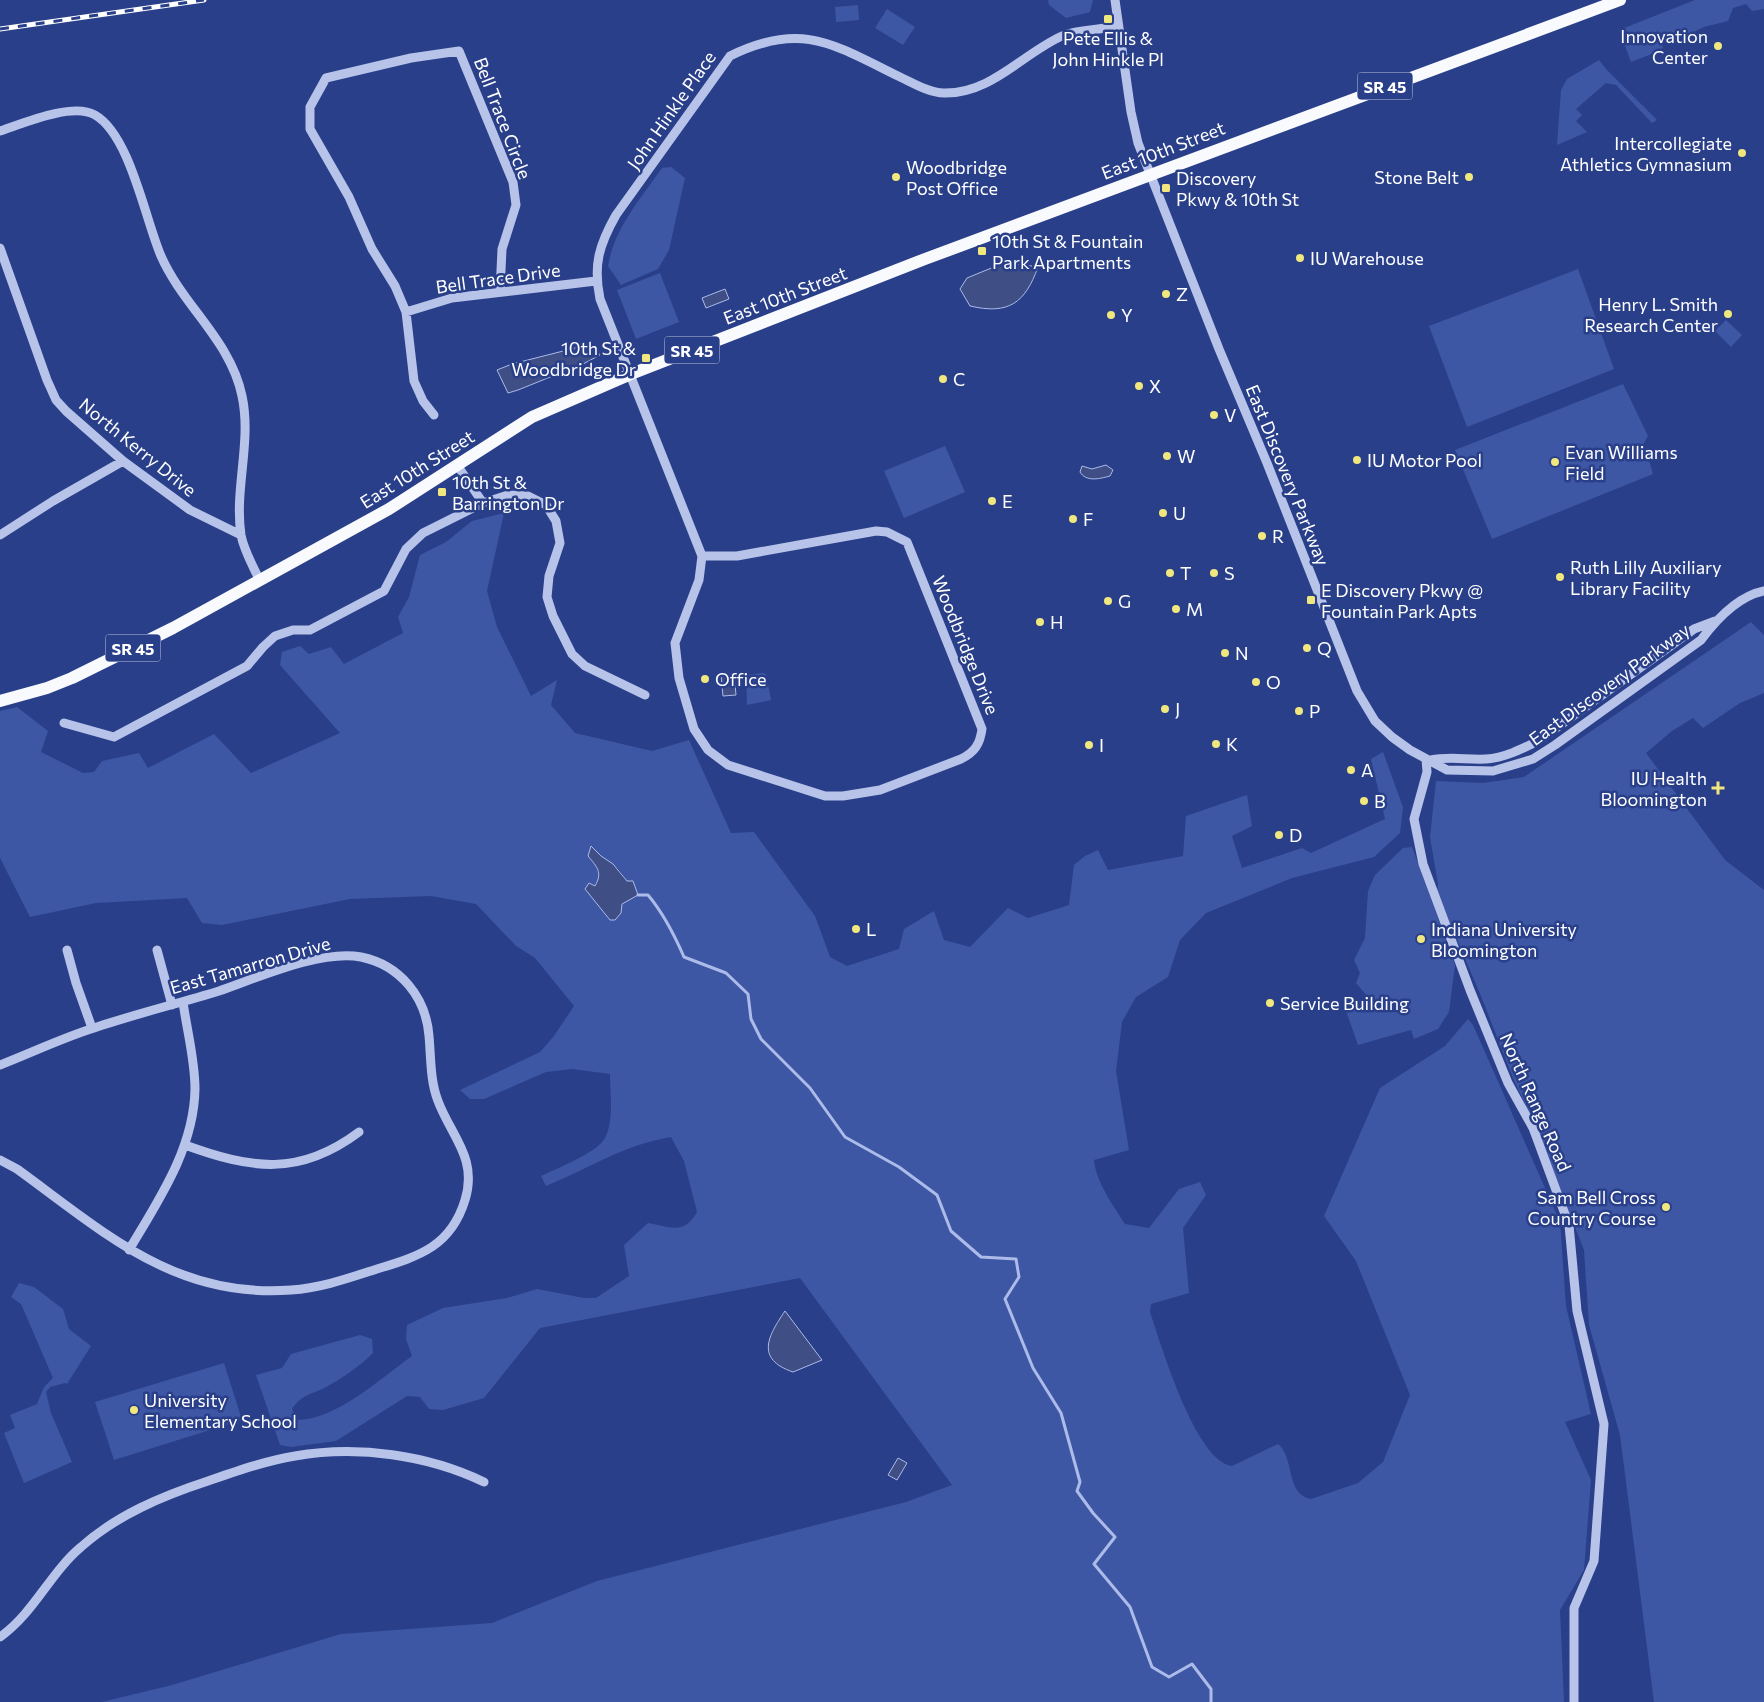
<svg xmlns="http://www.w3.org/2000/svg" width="1764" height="1702" font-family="Commissioner,sans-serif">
<rect width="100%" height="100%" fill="#293f89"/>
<path fill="#3e57a5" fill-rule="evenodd" d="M1048 0H1093L1090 12 1066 18 1049 5Z
M1695 0H1764V9L1752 11 1746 4 1733 8 1728 21 1704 27 1677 40 1671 37 1664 39 1662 50 1631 62 1619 30Z
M858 5 859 20 836 22 835 7Z
M887 9 915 27 903 45 875 28Z
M1599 60 1606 69 1657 120 1652 123 1616 85 1606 83 1576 109 1582 115 1576 121 1587 132 1557 145 1561 90 1567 79Z
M671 167 685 178 669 250 658 269 621 285 608 266C614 229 641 198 662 168Z
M1578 269 1614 369 1467 427 1429 326Z
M660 273 679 322 636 339 617 290Z
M1726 320 1742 335 1731 347 1715 331Z
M1623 384 1648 436 1644 443 1653 474 1492 539 1455 450Z
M945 446 965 492 904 518 884 471Z
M504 513 487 591 497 627 531 696 557 680 551 705 575 733 652 751 689 740 731 833 754 832 815 916 830 957 847 966 899 949 904 929 934 911 944 940 970 947 1008 908 1028 918 1069 905 1074 865 1085 856 1098 850 1108 870 1183 856 1186 816 1247 795 1252 826 1232 836 1242 868 1302 848 1311 853 1385 819 1371 759 1383 752 1403 807 1400 833 1374 857 1292 878 1206 913 1180 940 1168 977 1136 997 1122 1022 1116 1071 1129 1150 1094 1160C1096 1182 1113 1205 1125 1224L1149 1228 1179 1189 1200 1182 1206 1195 1183 1228 1189 1293 1151 1304 1150 1312C1161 1344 1195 1461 1232 1466L1278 1444C1295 1457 1285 1494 1311 1499L1358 1483 1383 1462 1410 1395 1356 1261 1324 1216 1380 1088 1445 1046 1468 1019 1473 1025 1560 1222 1566 1306 1591 1414 1565 1422 1591 1480 1584 1570 1560 1610 1564 1702H102L172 1685 341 1634 492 1623 597 1581 906 1502 952 1485 800 1278 540 1328 484 1398 443 1410 429 1409 420 1397 407 1396 336 1441 291 1447 280 1445 256 1375 282 1368 291 1354 360 1335 372 1339 373 1353C360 1366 344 1377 328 1386 313 1395 304 1392 292 1409L298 1420C337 1419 380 1379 412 1356L406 1339 407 1325 443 1308 507 1298 537 1289 584 1298H596L629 1276 624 1245 648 1223C671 1227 684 1235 697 1212L684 1161 671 1137C623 1145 590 1168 546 1186L541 1176C557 1168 600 1152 606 1136 614 1117 610 1093 610 1074L572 1069 546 1072 484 1099H470L460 1090 540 1052 554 1036 574 1006 535 958 516 946 476 904 431 896 350 899 222 925 202 923 187 898 96 903 30 917 0 858V711L17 707 48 731 41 752 83 773 94 772 102 761 139 753 148 768 214 734 251 773 340 733 280 665 282 652 300 646 309 654 331 647 344 664 403 633 398 617 409 597 420 555 446 542 472 521ZM588 856C604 857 619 865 626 880 628 885 627 894 626 900L622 905 621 913 589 883 595 886C603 872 597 867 588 856Z
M1751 622 1764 635V693L1740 703 1703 728 1693 718 1672 731 1646 753 1725 860 1764 890V1702H1654L1620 1435 1589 1325 1584 1250 1530 1114 1513 1078 1481 996 1437 893 1438 884 1430 837 1436 781 1483 783 1524 777Z
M763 673 766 674 771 700 747 705 746 675Z
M1412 847 1455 965 1449 1012 1438 1029 1414 1039 1411 1030 1358 1045 1346 1011 1367 996 1356 983 1360 973 1354 960 1365 938 1368 891 1375 875 1403 848Z
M19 1283 34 1287 63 1309 69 1329 91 1346 67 1384 65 1383 50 1387 46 1392 51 1413 72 1462 24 1483 4 1433 15 1428 10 1415 37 1404 44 1387 53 1378 21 1304 11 1297Z
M224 1363 242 1420 114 1460 95 1402Z"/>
<path fill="#3f4e85" stroke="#acbbe9" d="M1006 262 1038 267C1025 303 1009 315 970 306L960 289 967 278Z
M725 289 729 299 706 308 702 298Z
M583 346H594L600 355 585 363 518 390 508 393 497 370 512 364Z
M1106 465 1113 470 1110 476C1099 479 1086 482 1080 472L1082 466 1092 469Z
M734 674 736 695 723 696 721 675Z
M591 846 601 856 613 864 627 881H633L638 895 622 904 621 913 615 920H610L585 889 589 883 595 886C603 872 597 867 588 856Z
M785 1311 822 1360 793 1372C755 1359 768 1336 785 1311Z
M898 1458 907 1463 897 1480 888 1475Z"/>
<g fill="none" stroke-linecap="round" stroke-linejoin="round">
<path stroke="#acbbe9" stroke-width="3" d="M638 895H648C664 914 674 934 684 957L726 973 748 994 751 1019 761 1039 810 1088 845 1137 899 1167 937 1195 951 1231 981 1257 1016 1259 1019 1277 1005 1299 1033 1368 1061 1413 1080 1482 1077 1491 1093 1513 1115 1537 1094 1564 1130 1607 1152 1667 1169 1677 1192 1664 1211 1689V1702"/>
<path stroke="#b7c3e9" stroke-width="9" d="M1115 0 1131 112 1138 143 1219 349 1267 463 1357 691 1375 721 1392 737 1410 750 1447 770 1493 771 1533 759 1555 745 1701 640C1716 620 1739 596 1764 591
M0 131C24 123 73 102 95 115 130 135 145 219 161 256 183 306 231 341 242 396 252 442 234 489 241 535 244 551 253 566 260 581
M0 248 47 380 56 400 66 411 123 461 190 510 241 535
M406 312 452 298 596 281
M434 415 423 401 414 381 406 312 395 286 372 249 349 197 310 129V107L326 78 411 58 459 51 513 182 516 205 502 249 500 292
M457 465 483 503
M876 531 887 532 907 542 982 729C980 744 975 752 961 759L880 790 843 796H825L728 765 708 750 694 729 679 678 675 643 699 580 702 556H737Z
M0 535 53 501 123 461
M702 556 600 299C593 265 599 245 616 215L730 56C801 21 833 44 898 76 911 82 929 93 944 93 991 94 1022 54 1062 36 1078 29 1101 30 1118 26
M64 723 114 737 247 666 263 647 275 636 293 630H310L384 591 406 549 423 533 483 503 508 495 528 496 546 505 556 521 560 543 549 576 547 597 553 616 572 654 585 666 645 695
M1426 759 1427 772 1414 819 1423 864 1470 990 1508 1083 1533 1128 1569 1225 1577 1311 1604 1424 1594 1561 1574 1608V1702
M1431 760C1449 756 1467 760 1486 759 1504 758 1522 749 1538 741L1694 629 1715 621
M67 950 76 983 92 1028
M157 950 172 1005
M0 1065C31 1053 62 1038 94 1028 135 1014 177 1004 219 991 257 978 322 949 361 957 400 965 426 997 429 1036 431 1057 430 1081 438 1101 451 1136 478 1158 465 1200 451 1246 420 1256 377 1269 349 1278 321 1288 291 1290 175 1299 104 1232 17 1169L0 1160
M185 1145C251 1169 299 1177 359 1132
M129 1250C158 1201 194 1149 195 1089 195 1060 187 1031 183 1002
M0 1637C34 1613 50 1573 81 1547 117 1515 162 1496 208 1481 237 1471 265 1461 295 1456 358 1445 428 1455 484 1482"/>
<path stroke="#f9fafe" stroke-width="12" d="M0 701 47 688 72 678 173 628 389 509 532 417 631 374 925 259 1620 0"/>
<defs>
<path id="rail" d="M0 29 204 0"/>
</defs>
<use href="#rail" stroke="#fff" stroke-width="5"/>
<use href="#rail" stroke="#293f89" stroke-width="3" stroke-dasharray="9" stroke-linecap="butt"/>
</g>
<g fill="#f0e77e" stroke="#293f89" stroke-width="2">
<rect x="1103" y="14" width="10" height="10" rx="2.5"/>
<circle cx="1718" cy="46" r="5"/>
<circle cx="1742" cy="153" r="5"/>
<circle cx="896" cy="177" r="5"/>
<circle cx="1469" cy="177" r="5"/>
<rect x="1161" y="183" width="10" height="10" rx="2.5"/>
<rect x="977" y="246" width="10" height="10" rx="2.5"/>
<circle cx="1300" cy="258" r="5"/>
<circle cx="1166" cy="294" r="5"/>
<circle cx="1728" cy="314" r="5"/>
<circle cx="1111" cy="315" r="5"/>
<rect x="641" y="353" width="10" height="10" rx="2.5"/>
<circle cx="943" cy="379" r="5"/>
<circle cx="1139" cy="386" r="5"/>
<circle cx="1214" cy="415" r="5"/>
<circle cx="1167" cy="456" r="5"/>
<circle cx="1357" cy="460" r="5"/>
<circle cx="1555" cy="462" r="5"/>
<rect x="437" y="487" width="10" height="10" rx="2.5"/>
<circle cx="992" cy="501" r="5"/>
<circle cx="1163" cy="513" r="5"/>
<circle cx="1073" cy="519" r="5"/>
<circle cx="1262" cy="536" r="5"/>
<circle cx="1170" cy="573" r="5"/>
<circle cx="1214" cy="573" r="5"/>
<circle cx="1560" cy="577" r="5"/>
<rect x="1306" y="595" width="10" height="10" rx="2.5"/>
<circle cx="1108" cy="601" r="5"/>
<circle cx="1176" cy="609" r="5"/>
<circle cx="1040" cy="622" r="5"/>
<circle cx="1307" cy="648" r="5"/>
<circle cx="1225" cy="653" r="5"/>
<circle cx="705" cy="679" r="5"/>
<circle cx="1256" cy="682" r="5"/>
<circle cx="1165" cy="709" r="5"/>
<circle cx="1299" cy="711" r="5"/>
<circle cx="1216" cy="744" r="5"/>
<circle cx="1089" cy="745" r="5"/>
<circle cx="1351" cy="770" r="5"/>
<path d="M1715.5 780.5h5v5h5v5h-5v5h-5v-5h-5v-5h5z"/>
<circle cx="1364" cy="801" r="5"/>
<circle cx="1279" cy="835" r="5"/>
<circle cx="856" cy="929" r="5"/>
<circle cx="1421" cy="939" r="5"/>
<circle cx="1270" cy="1003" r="5"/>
<circle cx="1666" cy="1207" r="5"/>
<circle cx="134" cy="1410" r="5"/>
</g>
<g text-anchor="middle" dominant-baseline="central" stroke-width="5" stroke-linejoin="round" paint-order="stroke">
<g fill="#293f89" stroke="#bfc5dc" stroke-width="1">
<rect x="1357.5" y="72.5" width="55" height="27" rx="4"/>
<rect x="664.5" y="336.5" width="55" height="27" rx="4"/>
<rect x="105.5" y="634.5" width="55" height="27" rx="4"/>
</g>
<g font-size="16" font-weight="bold" fill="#fff">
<text x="1385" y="86">SR 45</text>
<text x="692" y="350">SR 45</text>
<text x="133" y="648">SR 45</text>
</g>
<g font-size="18" fill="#fff" stroke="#293f89" text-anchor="start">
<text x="1708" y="36" text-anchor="end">Innovation<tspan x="1708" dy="21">Center</tspan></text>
<text x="1108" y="38" text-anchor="middle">Pete Ellis &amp;<tspan x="1108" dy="21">John Hinkle Pl</tspan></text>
<text x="1732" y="143" text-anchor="end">Intercollegiate<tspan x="1732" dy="21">Athletics Gymnasium</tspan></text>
<text x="906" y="167">Woodbridge<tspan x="906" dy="21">Post Office</tspan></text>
<text x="1459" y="177" text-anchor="end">Stone Belt</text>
<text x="1176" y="178">Discovery<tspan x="1176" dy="21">Pkwy &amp; 10th St</tspan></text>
<text x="992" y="241">10th St &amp; Fountain<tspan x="992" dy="21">Park Apartments</tspan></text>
<text x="1310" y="258">IU Warehouse</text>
<text x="1176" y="294">Z</text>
<text x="1718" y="304" text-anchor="end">Henry L. Smith<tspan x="1718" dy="21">Research Center</tspan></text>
<text x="1121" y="315">Y</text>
<text x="636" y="348" text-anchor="end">10th St &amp;<tspan x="636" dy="21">Woodbridge Dr</tspan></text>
<text x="953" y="379">C</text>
<text x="1149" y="386">X</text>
<text x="1224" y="415">V</text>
<text x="1565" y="452">Evan Williams<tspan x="1565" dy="21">Field</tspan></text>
<text x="1177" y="456">W</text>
<text x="1367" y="460">IU Motor Pool</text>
<text x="452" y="482">10th St &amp;<tspan x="452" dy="21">Barrington Dr</tspan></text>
<text x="1002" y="501">E</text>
<text x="1173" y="513">U</text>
<text x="1083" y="519">F</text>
<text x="1272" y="536">R</text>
<text x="1570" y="567">Ruth Lilly Auxiliary<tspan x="1570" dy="21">Library Facility</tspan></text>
<text x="1180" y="573">T</text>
<text x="1224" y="573">S</text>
<text x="1321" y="590">E Discovery Pkwy @<tspan x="1321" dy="21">Fountain Park Apts</tspan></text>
<text x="1118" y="601">G</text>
<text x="1186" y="609">M</text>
<text x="1050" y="622">H</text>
<text x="1317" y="648">Q</text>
<text x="1235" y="653">N</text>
<text x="715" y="679">Office</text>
<text x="1266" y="682">O</text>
<text x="1175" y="709">J</text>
<text x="1309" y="711">P</text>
<text x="1226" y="744">K</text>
<text x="1099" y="745">I</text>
<text x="1361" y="770">A</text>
<text x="1707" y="778" text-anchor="end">IU Health<tspan x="1707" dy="21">Bloomington</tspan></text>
<text x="1374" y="801">B</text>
<text x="1289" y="835">D</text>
<text x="866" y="929">L</text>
<text x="1431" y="929">Indiana University<tspan x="1431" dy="21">Bloomington</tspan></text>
<text x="1280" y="1003">Service Building</text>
<text x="1656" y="1197" text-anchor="end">Sam Bell Cross<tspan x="1656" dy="21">Country Course</tspan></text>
<text x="144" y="1400">University<tspan x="144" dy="21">Elementary School</tspan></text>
</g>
<g font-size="18" fill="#fff" stroke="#293f89">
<text transform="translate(671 110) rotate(-55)">John Hinkle Place</text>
<text transform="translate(503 118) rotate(69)">Bell Trace Circle</text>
<text transform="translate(1163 150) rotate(-21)">East 10th Street</text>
<text transform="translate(498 278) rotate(-8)">Bell Trace Drive</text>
<text transform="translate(785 295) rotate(-21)">East 10th Street</text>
<text transform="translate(138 447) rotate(39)">North Kerry Drive</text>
<text transform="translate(417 469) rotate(-32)">East 10th Street</text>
<text transform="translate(1288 475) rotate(68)">East Discovery Parkway</text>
<text transform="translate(966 645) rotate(68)">Woodbridge Drive</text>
<text transform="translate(1609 684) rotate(-36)">East Discovery Parkway</text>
<text transform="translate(250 965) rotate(-16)">East Tamarron Drive</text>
<text transform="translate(1536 1102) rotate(66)">North Range Road</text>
</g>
</g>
</svg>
